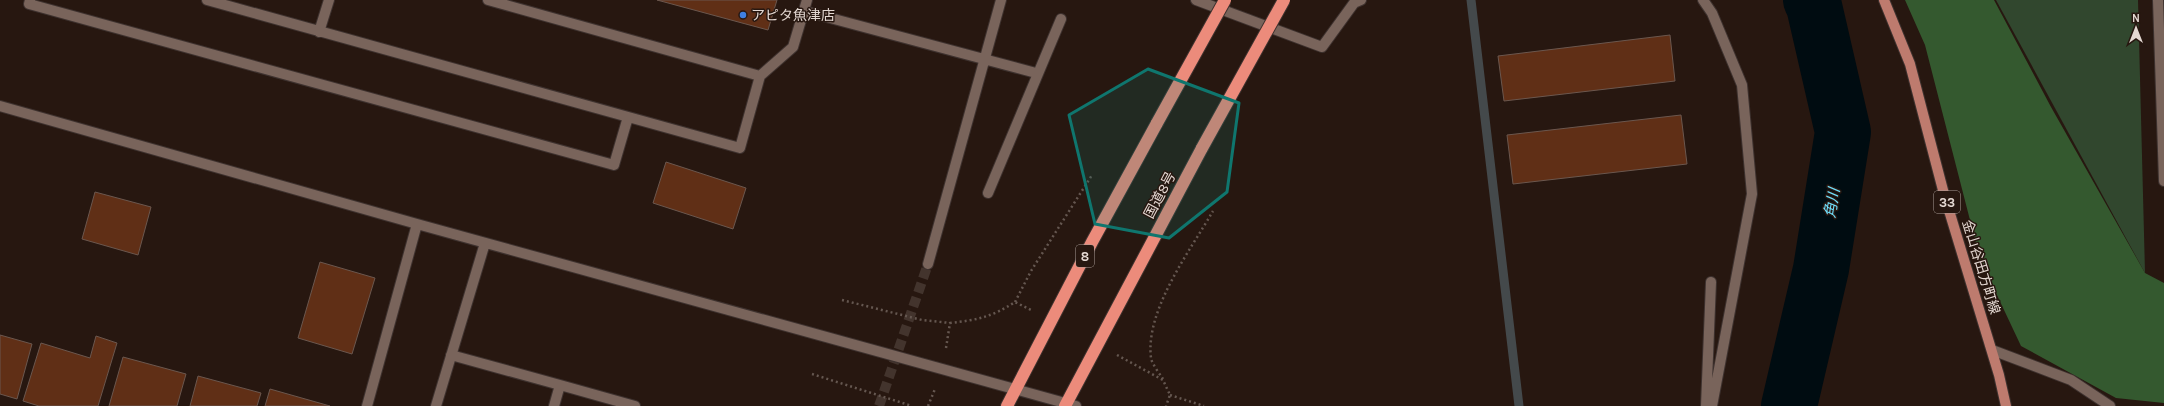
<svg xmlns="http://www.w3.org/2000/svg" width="2164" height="406" font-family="Karla,'Noto Sans JP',sans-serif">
<rect width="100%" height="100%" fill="#271710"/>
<path fill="#31472e" d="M1996 0H2138L2145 273Z"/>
<path fill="#34592f" d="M1905 0H1994L2051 107 2145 273 2164 283V403L2116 398 2021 346 1980 259 1925 45Z"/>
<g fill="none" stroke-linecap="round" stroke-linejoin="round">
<path stroke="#44494b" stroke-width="9" d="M1471 0 1519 406"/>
<path stroke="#000c11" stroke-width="56" d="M1789 406 1821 269 1843 132 1814 6 1811 0"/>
</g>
<path fill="#602f16" stroke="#6b574e" d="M657 0H777L768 30Z
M1670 35 1675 81 1504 101 1498 56Z
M1681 115 1687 164 1513 184 1507 135Z
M666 162 746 188 733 229 653 203Z
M95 192 151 207 138 255 82 239Z
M320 262 375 278 352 354 298 338Z
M0 335 32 344 17 399 0 394Z
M96 336 117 343 98 406H39L23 401 41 343 90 358Z
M123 357 186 374 177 406H109Z
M198 376 261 393 257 406H190Z
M270 389 330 406H265Z"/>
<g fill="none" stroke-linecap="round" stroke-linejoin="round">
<path stroke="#43342d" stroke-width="10" stroke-dasharray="10 5" stroke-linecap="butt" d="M879 406 928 264"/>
<defs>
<path id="minor" d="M30 0 29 4 614 165 628 117
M207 0 740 148 760 76 793 47 807 0
M488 0 760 76
M1196 0 1322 47 1354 3 1361 0
M1703 0 1712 13 1742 85 1752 194 1712 406
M2158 0 2164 181
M804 11 1036 73
M319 32 329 0
M0 106 417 224 1076 406
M988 193 1061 19
M928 264 1001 0
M1992 350 2071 380 2110 406
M451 355 560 385 554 406
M560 385 635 406
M367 406 417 224
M436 406 485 243
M1706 406 1711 282"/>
<path id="major" d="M1884 0 1910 64 1944 194 1999 375 2006 406"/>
<path id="highway" d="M1007 406 1092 242 1157 123
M1065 406 1202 148"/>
</defs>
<use href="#minor" stroke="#3e322f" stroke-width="12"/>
<use href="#major" stroke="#3e322f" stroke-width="12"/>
<use href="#highway" stroke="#3e322f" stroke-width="14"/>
<path stroke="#655750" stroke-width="2.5" stroke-dasharray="2 3" stroke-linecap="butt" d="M842 300 922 320 950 323
M1015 302 1031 271 1092 175
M946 348 950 323C977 320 992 317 1015 302L1031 310
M1117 355 1163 380 1170 395 1166 406
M812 374 912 406
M1163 379C1159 373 1152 364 1151 358 1145 310 1190 251 1213 211
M1170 395 1204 406
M928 406 935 389"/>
<use href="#minor" stroke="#79645b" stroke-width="10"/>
<use href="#major" stroke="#be7b6e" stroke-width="10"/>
<use href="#highway" stroke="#ec8b7b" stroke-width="12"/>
<defs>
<path id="highway-bridge" d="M1157 123 1225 0
M1202 148 1284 0"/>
</defs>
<use href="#highway-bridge" stroke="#3e322f" stroke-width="14" stroke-linecap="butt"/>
<use href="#highway-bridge" stroke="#ec8b7b" stroke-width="12"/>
</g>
<path fill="#0f766e" fill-opacity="0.2" stroke="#0f766e" stroke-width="3" stroke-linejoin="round" d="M1148 69 1239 103 1227 192 1169 238 1095 224 1069 115Z"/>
<circle fill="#3f7fe0" stroke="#271710" stroke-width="1.5" cx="743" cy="15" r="4"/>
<g text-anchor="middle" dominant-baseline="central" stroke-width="3" stroke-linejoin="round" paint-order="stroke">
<g fill="#271710" stroke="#ab9e98" stroke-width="1">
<rect x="1934" y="191" width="26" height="22" rx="3"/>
<rect x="1076" y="245" width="18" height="22" rx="3"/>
</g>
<g font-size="13" font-weight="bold" fill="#e4d8d2">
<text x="1947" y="202">33</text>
<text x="1085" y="256">8</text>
</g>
<g font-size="14" fill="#e4d8d2" stroke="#271710" text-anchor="start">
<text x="751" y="15">アピタ魚津店</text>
</g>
<g font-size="14" fill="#e4d8d2" stroke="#271710">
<text transform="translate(1160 195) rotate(-62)">国道8号</text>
<text transform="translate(1981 267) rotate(73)">金山谷田方町線</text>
</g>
<g font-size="15" font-style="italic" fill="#70e1fe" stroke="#271710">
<text transform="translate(1832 203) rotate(-81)">角川</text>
</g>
</g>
<g transform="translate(2136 28)" stroke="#271710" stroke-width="3" paint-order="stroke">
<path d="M0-3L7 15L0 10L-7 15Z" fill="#e4d8d2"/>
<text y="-6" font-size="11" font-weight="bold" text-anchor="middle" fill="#e4d8d2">N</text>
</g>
</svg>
